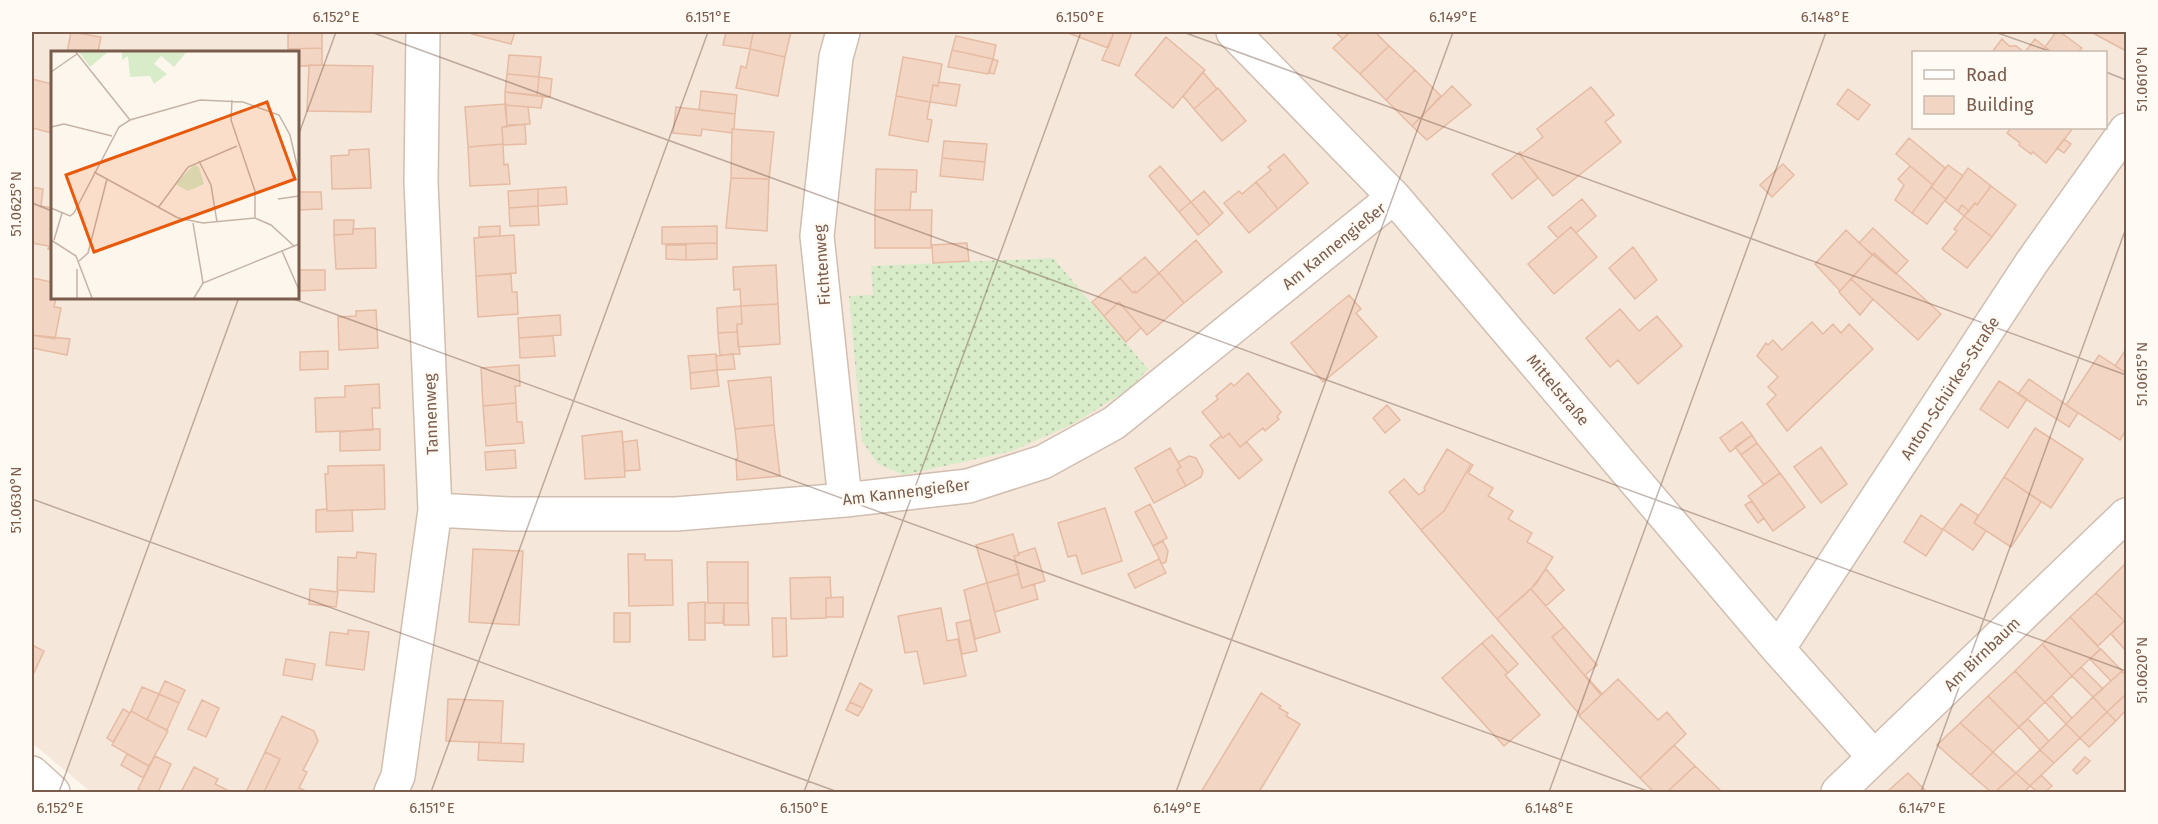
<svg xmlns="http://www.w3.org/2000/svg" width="2158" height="824" font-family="'Fira Sans',sans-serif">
<defs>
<pattern id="grass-dots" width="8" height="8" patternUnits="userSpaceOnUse" patternTransform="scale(1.5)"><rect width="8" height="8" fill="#d8ecc9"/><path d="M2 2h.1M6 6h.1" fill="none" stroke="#b4c2a5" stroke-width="1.8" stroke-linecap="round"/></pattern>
</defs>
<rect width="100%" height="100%" fill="#fdf6ec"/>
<path fill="#f5e8da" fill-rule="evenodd" d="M32 32H2126V792H91L32 743ZM52 52H297V297H52ZM1914 52H2106V128H1914Z"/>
<path fill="url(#grass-dots)" d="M1053 258 1148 369 1129 389 1073 424 1012 451 904 475 878 464 862 441 849 296 873 295 871 266Z"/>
<path fill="#f3d5c3" stroke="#e6bba3" stroke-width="1.5" d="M71 32 101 37 98 52H67Z
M288 32H322V48L288 49Z
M473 32H515L511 44 472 34Z
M726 32 753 33 750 49 723 45Z
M748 32H791L785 57 750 49 753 33Z
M1069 32H1114L1108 48 1068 33Z
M1114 32H1132L1119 66 1102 60Z
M1335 32H1350L1343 39Z
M1350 32H1375L1389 46 1360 74 1333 48Z
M2056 32H2060L2082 48 2078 52H2052L2045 47Z
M2091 32H2126V46L2124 50Z
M956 36 996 45 993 59 952 50Z
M1166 37 1205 70 1173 108 1135 75Z
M2002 39 2009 46H2016L2024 52H1992Z
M2035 39 2045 47 2052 52H2025Z
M1389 46 1415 70 1386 100 1360 74Z
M322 48V65L297 66V52H288V49Z
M750 49 785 57 778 96 736 88 741 66 746 68Z
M952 50 993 59 988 74 948 67Z
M509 55 541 57 539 77 507 74Z
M903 57 942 64 938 86 933 85 930 102 896 96Z
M993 59 998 61 994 74 989 73Z
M309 65 373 66 371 112 307 111Z
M1415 70 1441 96 1412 126 1386 100Z
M1203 72 1217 89 1194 109 1183 96Z
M507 74 539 77 537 96 505 92Z
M539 77 552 79 550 97 537 96Z
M32 79 52 84V133L32 128Z
M939 82 960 85 956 106 930 102 933 85 938 86Z
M1452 86 1471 105 1427 140 1412 126Z
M1591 87 1614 115 1605 122 1621 142 1553 196 1520 155 1543 137 1537 129Z
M1218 88 1246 121 1222 141 1194 109Z
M1848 89 1870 105 1858 120 1837 104Z
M701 91 737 95 735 114 699 110Z
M505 92 543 96 541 108 505 105Z
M896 96 930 102 927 119 932 120 928 142 889 135Z
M506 104 507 127H502L503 144 468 147 465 107Z
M505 105 528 107 530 124 507 125Z
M676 107 735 114 734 129H732V133L702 129 701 136 673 133Z
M525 124 526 144 503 145 502 127Z
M2011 128H2073L2046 163 2033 152 2031 154 2019 145 2020 143 2007 133Z
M732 129 774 132 769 179 731 178Z
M1909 138 1945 168 1933 185 1896 154Z
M2064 139 2071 144 2064 153 2057 148Z
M944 141 987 144 985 162 942 158Z
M503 144 504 165 508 164 510 184 470 186 468 147Z
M369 149 371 188 332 189 331 156 349 155V150Z
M1520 152V155L1538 178 1512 199 1492 174Z
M1284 154 1308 183 1278 209 1256 182 1271 170 1268 167Z
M942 158 985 162 983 180 940 176Z
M1783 164 1794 175 1772 197 1760 185Z
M1948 165 1963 176 1946 199 1931 187Z
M1160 166 1191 202 1179 212 1149 176Z
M1910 166 1933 185 1912 213 1895 200 1904 185 1898 179Z
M1968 168 1991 186 1977 205 1975 203 1969 211 1962 205 1958 211 1945 201Z
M876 169 917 170 916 192H911L910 210H875Z
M731 178 769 179 767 231 726 228Z
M1256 182 1278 209 1249 233 1224 203 1239 191 1242 194Z
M1991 186 2016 205 1992 237 1964 216 1975 203 1977 205Z
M32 187 43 189 41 206 52 208V250L48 249 49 246 32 243Z
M566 187 567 204 538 206V189Z
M1931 187 1946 199 1927 224 1912 213Z
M538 189V206L509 208 508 191Z
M1204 191 1223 213 1210 225 1191 202Z
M297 192H321L322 209 297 210Z
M1582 199 1596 216 1576 233 1571 227 1558 238 1548 227Z
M1191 202 1210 225 1198 235 1179 212Z
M1962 205 1969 211 1964 216 1958 211Z
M538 206 539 225 510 226 509 208Z
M875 210H932L931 248H875Z
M1964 216 1992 237 1967 268 1942 249 1957 231 1954 229Z
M334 220H354L353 234 334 235Z
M500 226V236L479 237V227Z
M717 226V243L662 244V227Z
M1571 227 1597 257 1554 294 1528 264Z
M375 228 376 268 336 269 334 235 353 234V229Z
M1873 228 1908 261 1896 274 1859 243Z
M1846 230 1872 255 1840 291 1815 264Z
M514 235 516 273 476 276 474 238Z
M1196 240 1222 272 1184 303 1159 273Z
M717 243V259L686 260V244Z
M967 243 969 261 933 263 932 245Z
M666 245H686V260L666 259Z
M1633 247 1657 280 1635 299 1609 268Z
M1874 253 1941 314 1918 340 1851 279Z
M1145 257 1159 273 1136 293 1135 291 1133 293 1120 278Z
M776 265 778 304 741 306 740 289 734 290 733 267Z
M297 270H325V290L297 291Z
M1159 273 1184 303 1147 335 1119 302 1104 316 1092 302 1120 278 1133 293 1135 291 1136 293Z
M511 274 512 292H517L518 314 478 317 476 276Z
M32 278 52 282V297H56L54 307 61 308 55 339 32 335Z
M1851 279 1873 299 1860 315 1839 292Z
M1349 295 1361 309 1356 313 1377 337 1323 382 1291 343Z
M1119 302 1141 328 1126 342 1104 316Z
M778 304 780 344 738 347 737 324H742L741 306Z
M741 306 742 324H737V332L718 333 717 308Z
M1620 309 1639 331 1657 316 1682 346 1638 384 1618 360 1610 367 1586 338Z
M376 310 378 348 339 350 338 317 356 316V311Z
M560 315 561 335 519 338 518 318Z
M1812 322 1823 334 1833 324 1841 333 1849 324 1873 349 1787 431 1767 404 1776 395 1768 387 1778 377 1757 356 1766 343 1768 345 1773 340 1782 350Z
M737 332 740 354 720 355 718 333Z
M32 335 70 339 67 355 32 348Z
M553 336 555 356 520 358 519 338Z
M2126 349V373L2115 366Z
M328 351V369L300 370V352Z
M716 354 717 370 690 373 688 356Z
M733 354 735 369 717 370 716 356Z
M2099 355 2126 373V430L2120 440 2066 405Z
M519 365 520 386H515L516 403 483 406 481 368Z
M717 370 719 386 691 389 690 373Z
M1248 373 1281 412 1277 417 1279 419 1265 431 1263 428 1240 447 1229 433 1223 438 1202 412 1218 399 1216 396 1231 383 1234 386Z
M771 377 774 425 735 429 728 381Z
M2029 379 2078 413 2069 427 2018 394Z
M1999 381 2027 399 2008 428 1980 409Z
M379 384 380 408H372L373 430 316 432 315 398 345 397V386Z
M516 403 517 422H522L524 443 486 446 483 406Z
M1387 405 1400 420 1385 433 1373 418Z
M1742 422 1752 435 1730 452 1720 438Z
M774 425 780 476 737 480 736 459 738 458 735 429Z
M2035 428 2083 459 2051 508 2004 477Z
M373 429H380V450L340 451V432Z
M622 431 625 477 585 479 582 436Z
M1229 433 1240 447 1247 442 1262 460 1239 479 1210 445 1221 436 1223 438Z
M1752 435 1757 443 1741 455 1735 447Z
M637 440 640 470 625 471 623 442Z
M1757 443 1780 473 1764 485 1741 455Z
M1821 447 1847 484 1821 503 1794 467Z
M1170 448 1181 467 1177 470 1186 486 1154 503 1135 468Z
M1447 449 1471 464 1444 511 1421 530 1389 492 1404 479 1419 495 1425 490 1424 488Z
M515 450 516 468 486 470 485 452Z
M1189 456 1196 458 1203 471 1201 477 1186 486 1177 470 1181 467 1178 462Z
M1471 464 1473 465 1468 473 1493 488 1488 496 1513 511 1508 519 1532 533 1527 542 1553 557 1536 584 1497 619 1421 530 1444 511Z
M384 465 385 509 327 511 325 474H328V466Z
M1780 473 1805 507 1773 531 1748 496Z
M2004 477 2041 502 2011 547 1974 523Z
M1752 501 1764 518 1758 523 1745 505Z
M1150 504 1167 538 1153 546 1135 512Z
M1961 504 1978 515 1974 523 1986 531 1973 550 1943 529Z
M1105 508 1122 561 1082 574 1076 555 1068 557 1058 523Z
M327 509V511L352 510 353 531 316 532V510Z
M1921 515 1943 530 1926 556 1904 542Z
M1013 534 1019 555 1014 556 1019 574 987 583 976 545Z
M1163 541 1168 551 1166 562 1162 564 1153 546Z
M1035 548 1045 581 1022 588 1014 556 1019 555V553Z
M473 549 523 551 519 625 469 622Z
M357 552 376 554 374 592 337 590 338 557 356 558Z
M628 554H645V560H672L673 605 629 606Z
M1159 559 1166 573 1135 588 1128 574Z
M707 562H748V603H708Z
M2126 563V619L2124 621 2096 593Z
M1546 569 1564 590 1546 606 1531 589Z
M1018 574 1022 588 1034 584 1038 599 995 612 987 583Z
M830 577 831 598H826V618L791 619 790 578Z
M987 583 1000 632 975 639 964 590Z
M310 589 338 592 336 607 309 604Z
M1531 589 1564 627 1552 637 1601 695 1580 715 1497 619Z
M2096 593 2124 621 2098 646 2070 617Z
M843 597V617H826V598Z
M705 602V640H689L688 603Z
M705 603H724L723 623H705Z
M724 603H748L749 625H724Z
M941 608 947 641 958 639 966 676 924 684 917 651 905 653 898 616Z
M614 613H630V642H614Z
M2070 617 2100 649 2072 676 2042 644Z
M772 618H786L787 656 773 657Z
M970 620 977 651 962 654 956 623Z
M2124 621 2126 624V651L2111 634Z
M1564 627 1597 665 1585 675 1602 694 1601 695 1552 637Z
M348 630 369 632 364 670 326 665 330 632 348 634Z
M1492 635 1518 664 1508 673 1482 643Z
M1482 643 1508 673 1505 675 1540 715 1504 746 1442 678Z
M2042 644 2072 676 2045 702 2015 671Z
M32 645 44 651 32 677Z
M2101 649 2122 671 2111 681 2090 659Z
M286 659 315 664 312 680 283 675Z
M2081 667 2103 689 2093 697 2072 676Z
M2015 671 2045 702 2019 727 1988 696Z
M2122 671 2126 676V694L2107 712 2093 697Z
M1618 679 1658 720 1667 712 1686 734 1640 778 1579 716Z
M165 681 185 690 179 703 159 694Z
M860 683 872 690 863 708 850 702Z
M142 687 159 694 147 720 131 711Z
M1261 693 1281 706 1279 708 1288 713 1286 716 1300 724 1259 792H1201Z
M159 694 179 703 167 730 147 720Z
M2126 694V710L2116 721 2107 712Z
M1988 696 2019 727 1993 752 1960 723Z
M2052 696 2072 718 2066 724 2045 702Z
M2093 697 2107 712 2080 738 2066 724Z
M448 699 503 701 501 743 446 741Z
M202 700 219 708 206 737 188 729Z
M850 702 863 708 858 716 846 710Z
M123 709 130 713 113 742 107 738Z
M131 711 168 731 149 766 112 745Z
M2107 712 2116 721 2089 747 2080 738Z
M282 716 314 731 318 741 303 770 307 772 299 788 308 792H264L280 759 265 752Z
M2028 719 2049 741 2040 750 2019 727Z
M1960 723 1993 752 1971 775 1937 745Z
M2066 724 2080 738 2054 763 2040 750Z
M479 742 524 744 523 762 478 760Z
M1674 745 1695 766 1667 792H1654L1640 778Z
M2040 750 2054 763 2030 786 2016 773Z
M265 752 280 759 264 792H246Z
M1993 752 2016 773 1995 792H1991L1971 775Z
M127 754 149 766 143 778 121 765Z
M155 756 171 764 158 792H144L138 789Z
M2085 757 2090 761 2077 774 2073 770Z
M1695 766 1722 792H1667Z
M194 767 218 779 215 784 231 792H181Z
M1908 773 1927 792H1887Z
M2016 773 2030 786 2024 792H1995Z
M2041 775 2052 786 2045 792H2038L2030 786Z"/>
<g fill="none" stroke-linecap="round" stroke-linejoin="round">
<defs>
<path id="minor" d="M843 32 836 57 817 236 845 500
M1233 32 1394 197 1778 649 1874 757
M435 510 511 514H676L845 500 968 486 1043 462 1114 423 1394 197
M1778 649 2032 262 2126 130
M32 773 53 792
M391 792 398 776 435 510 421 182 423 32
M1838 792 2126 515"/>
</defs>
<use href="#minor" stroke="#d1beb0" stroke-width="36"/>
<use href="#minor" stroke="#fff" stroke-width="33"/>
</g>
<path fill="none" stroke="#7a5c4d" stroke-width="1.5" stroke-opacity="0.45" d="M371 32 2126 671M1183 32 2126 375M1995 32 2052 52M2106 72 2126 80M297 139 336 32M32 203 52 211M288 297 1650 792M32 499 838 792M59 792 239 297M431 792 708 32M804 792 1081 32M1176 792 1453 32M1549 792 1826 32M1921 792 2126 228"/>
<g text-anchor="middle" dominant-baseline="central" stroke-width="5" stroke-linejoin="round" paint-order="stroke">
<g font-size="16" fill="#7a5c4d" stroke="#fffaf3">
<text transform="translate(1334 246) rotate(-39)">Am Kannengießer</text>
<text transform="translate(822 265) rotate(-94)">Fichtenweg</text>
<text transform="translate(1950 388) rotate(-57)">Anton-Schürkes-Straße</text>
<text transform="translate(1558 390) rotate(50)">Mittelstraße</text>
<text transform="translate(431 414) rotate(-92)">Tannenweg</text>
<text transform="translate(906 492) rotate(-7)">Am Kannengießer</text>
<text transform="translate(1982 654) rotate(-44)">Am Birnbaum</text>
</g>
</g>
<g transform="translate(51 51)">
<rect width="248" height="248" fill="#fdf6ec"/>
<path d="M71 0H136L123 16 110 5 103 13 116 23 103 33 99 25 79 26 77 5 71 9ZM143 114 148 116 153 133 137 140 124 133Z" fill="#d8ecc9"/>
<path d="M27 0H58L39 16Z" fill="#d8ecc9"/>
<path fill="none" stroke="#c5b3a7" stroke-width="1.5" d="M24 0 79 69M0 21 26 3M181 49 180 69 204 140V167M0 76 13 73 61 85M148 110 160 134 166 171M43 121 127 167 152 172 204 167 220 174 243 195M227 148 248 145M0 157 19 165 23 162 68 76 79 69 149 49 192 51 228 64 239 84 248 123M107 157 137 116 186 95M142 172 152 232M0 189 25 205 41 247M3 189 11 162M231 200 248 239M28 210 37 202 56 128M26 247V218M143 247 152 232 248 193"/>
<path fill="#e8590c" fill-opacity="0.15" stroke="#e8590c" stroke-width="3" d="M216 51 244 128 43 201 15 124Z"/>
<rect width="248" height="248" fill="none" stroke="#7a5c4d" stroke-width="3"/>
</g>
<rect width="2158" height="824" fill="none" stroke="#fffaf3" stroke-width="66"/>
<rect x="1912" y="51" width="195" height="78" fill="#fffaf3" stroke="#cabbb1" stroke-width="1.5"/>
<rect x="1924" y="70" width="30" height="9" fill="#ffffff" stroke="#cabbb1" stroke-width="1.5"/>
<text x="1966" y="81" font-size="18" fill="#7a5c4d">Road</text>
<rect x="1924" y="96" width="30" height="18" fill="#f3d5c3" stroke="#cabbb1" stroke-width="1.5"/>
<text x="1966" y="111" font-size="18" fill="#7a5c4d">Building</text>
<rect x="33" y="33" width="2092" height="758" fill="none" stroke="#7a5c4d" stroke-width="2"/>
<g font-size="15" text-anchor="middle" fill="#7a5c4d">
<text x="336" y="22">6.152°E</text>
<text x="708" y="22">6.151°E</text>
<text x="1080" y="22">6.150°E</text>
<text x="1453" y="22">6.149°E</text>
<text x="1825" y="22">6.148°E</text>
<text transform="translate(2142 79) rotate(-90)" y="5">51.0610°N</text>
<text transform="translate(16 204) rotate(-90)" y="5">51.0625°N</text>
<text transform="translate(2142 374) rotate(-90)" y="5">51.0615°N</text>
<text transform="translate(16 500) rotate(-90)" y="5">51.0630°N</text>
<text transform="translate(2142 670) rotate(-90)" y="5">51.0620°N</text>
<text x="60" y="813">6.152°E</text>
<text x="432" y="813">6.151°E</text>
<text x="804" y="813">6.150°E</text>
<text x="1177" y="813">6.149°E</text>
<text x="1549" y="813">6.148°E</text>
<text x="1922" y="813">6.147°E</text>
</g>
</svg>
